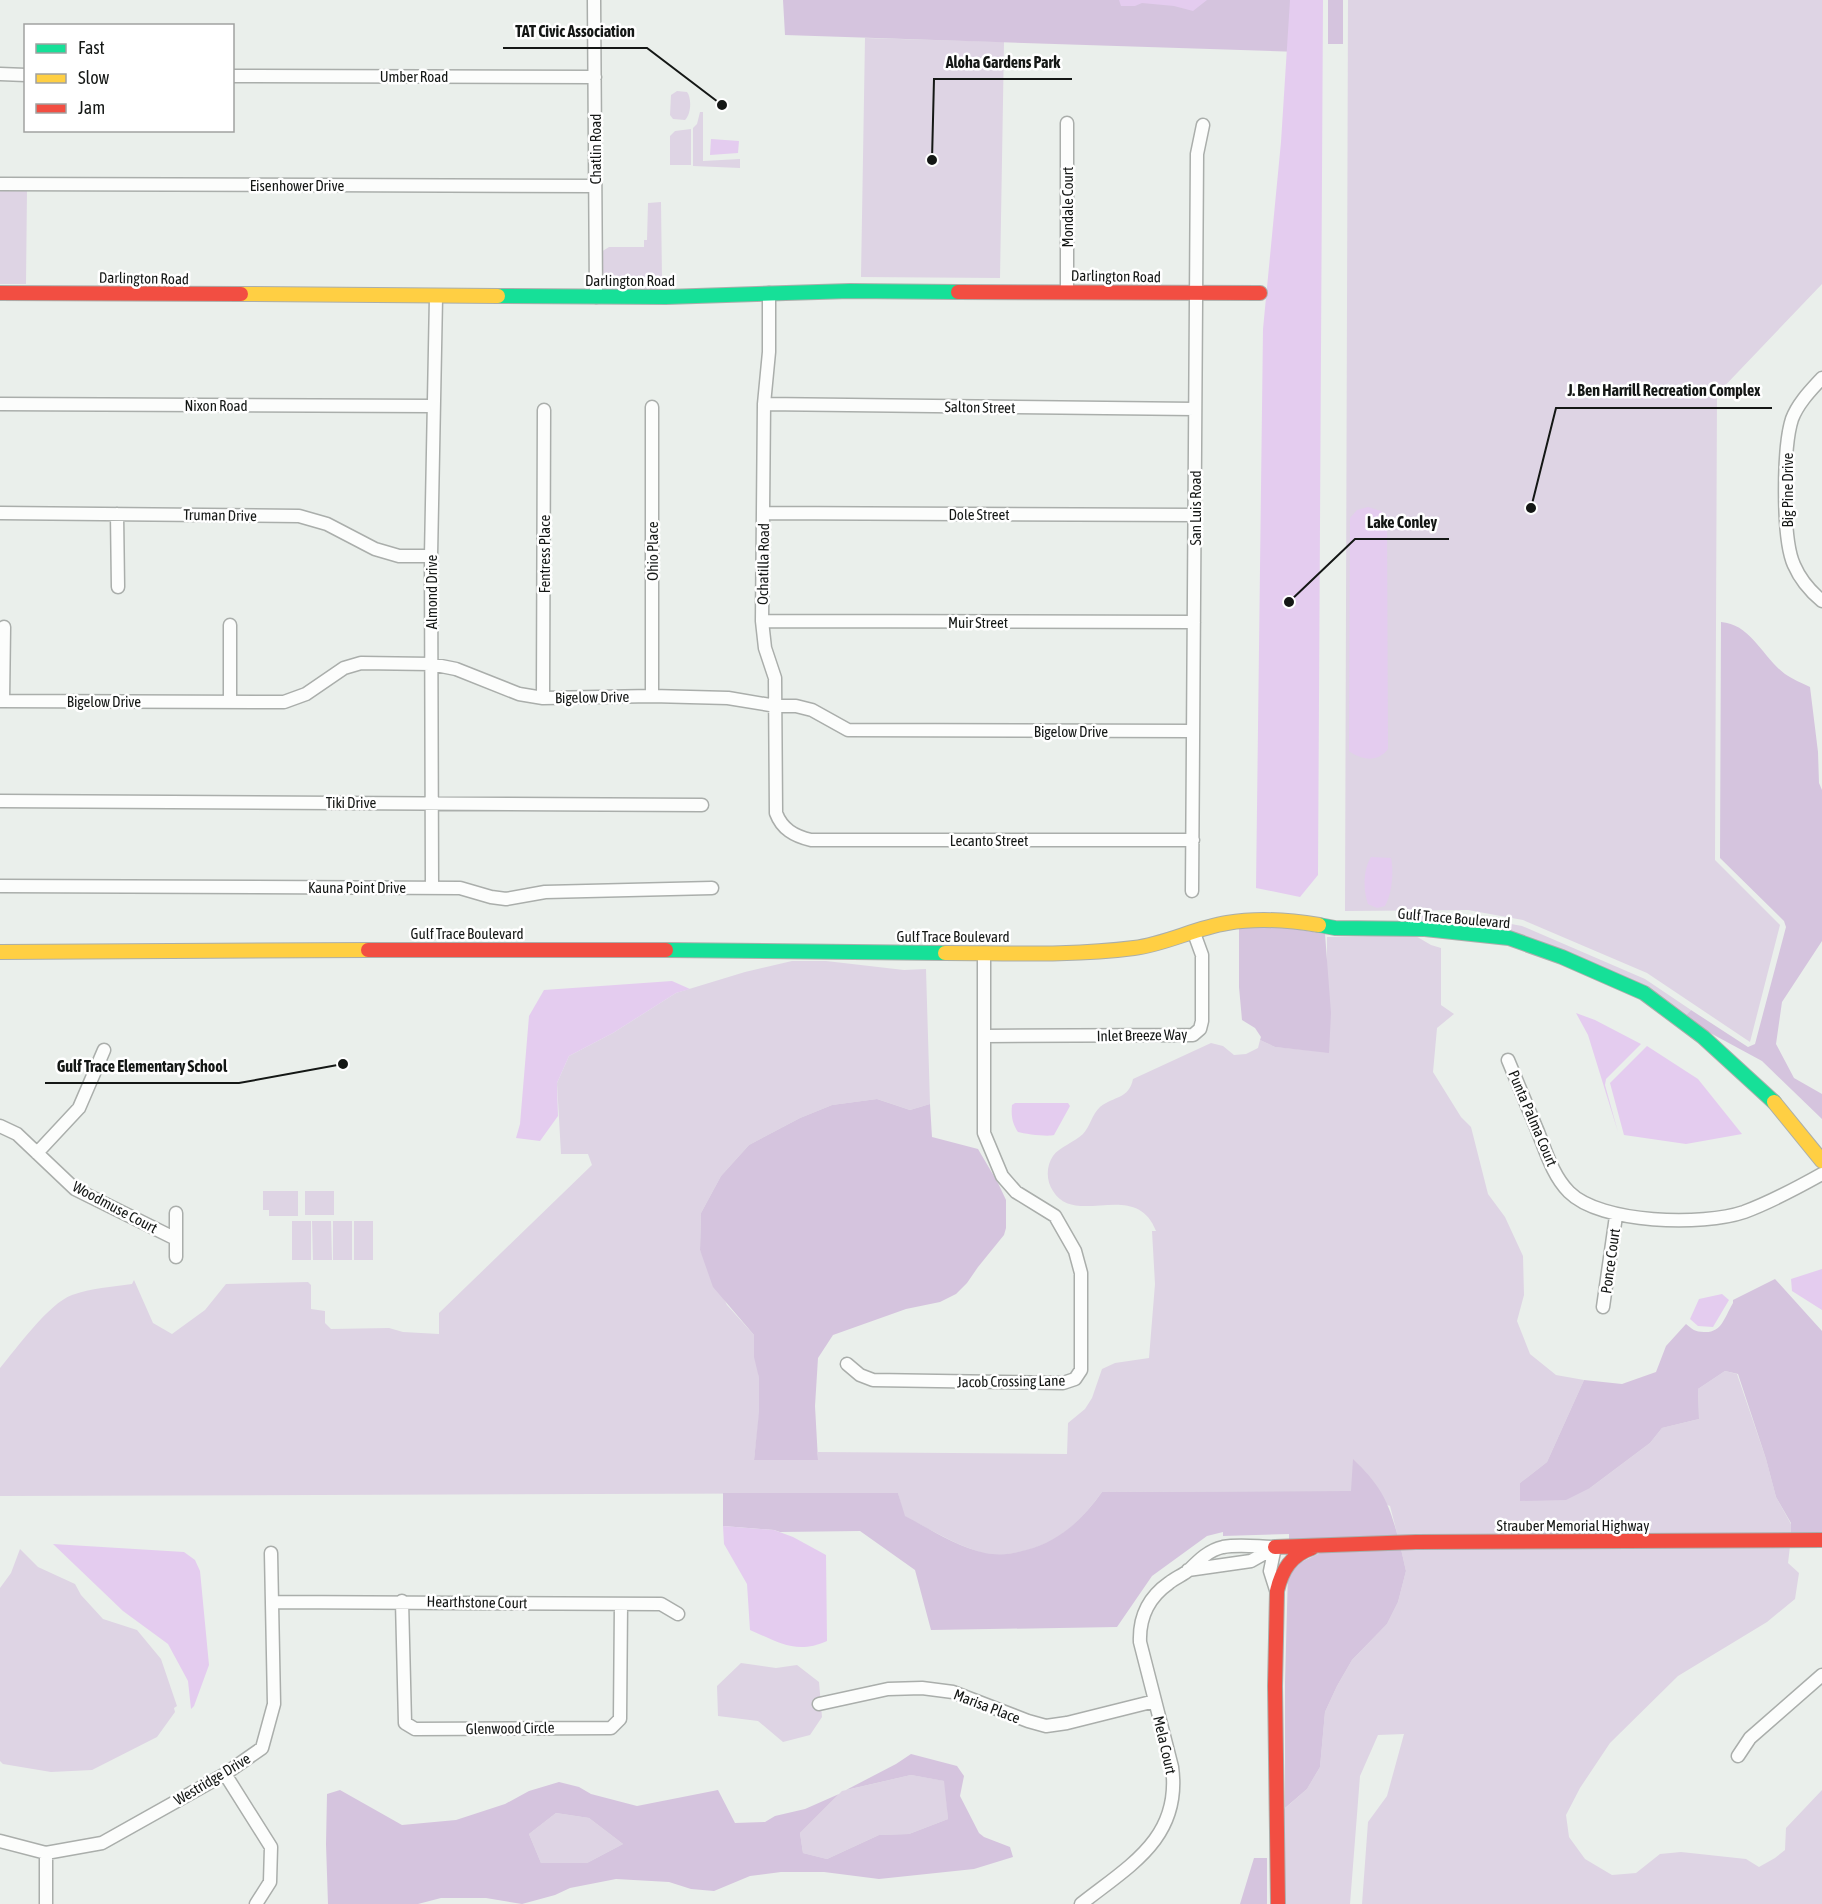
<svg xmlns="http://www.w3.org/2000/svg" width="1822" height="1904" font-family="'Asap Condensed',sans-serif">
<rect width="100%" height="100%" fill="#eaefeb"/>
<path fill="#ded4e4" d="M1348 0H1822V284L1717 394 1715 860 1780 925 1750 1042 1647 973 1523 920 1468 910 1345 911Z
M865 38 1004 42 1000 278 861 277Z
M677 91 687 92C692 98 691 115 685 120L673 119 670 115 671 95Z
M700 112H703V161L740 159V168L693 166V128L697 124Z
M691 129V165H670V136L675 131Z
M0 189 27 190 26 284H0Z
M661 202 662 279 657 290H607L601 283V252L609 247H644V240H647L648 203Z
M1403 916H1468L1522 926 1645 979 1691 1010 1685 1016 1564 951 1403 924Z
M1414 935 1431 945 1441 948V1005L1454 1014 1437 1028 1433 1072 1461 1117 1471 1127 1488 1194 1505 1217 1523 1256 1524 1295 1517 1321 1530 1354 1556 1375 1584 1380 1547 1462 1520 1483 1590 1488 1650 1443 1662 1428 1699 1419 1698 1389 1725 1371 1737 1374 1766 1459 1776 1497 1791 1524V1534L1398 1537 1390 1506 1352 1491 1102 1492C1080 1522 1061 1541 1024 1551 1010 1554 998 1557 983 1553 955 1545 930 1529 904 1516L898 1493 0 1496V1368C17 1348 48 1304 72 1295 91 1288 112 1287 132 1284L134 1280 153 1323 172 1334 205 1310 226 1284 308 1282 311 1285V1309L325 1311V1323L331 1329 389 1328 403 1332 439 1334V1313L592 1165 588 1154H561L557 1083 569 1056 613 1033 676 993 745 972 792 961H826L904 970 926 969 930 1104 910 1110 877 1099 832 1105 800 1118 749 1145 721 1176 701 1213 700 1250 727 1305 754 1335C754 1350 757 1363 759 1378 762 1405 757 1433 754 1460H818V1452L1067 1454 1068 1423 1085 1409 1092 1398 1102 1369 1115 1363 1149 1358 1155 1284 1152 1231H1156C1136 1178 1075 1228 1053 1191 1046 1181 1046 1166 1053 1156 1059 1147 1075 1142 1083 1134 1090 1127 1092 1114 1100 1107 1114 1096 1129 1099 1133 1079L1211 1043 1223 1046 1234 1055 1246 1054 1258 1048 1260 1040 1275 1047 1327 1052V937Z
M263 1191H298V1216H269V1210H263Z
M305 1191H334V1215H305Z
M292 1221H311V1260H292Z
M312 1221H331L332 1260H313Z
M333 1221H352V1260H333Z
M354 1221H373V1260H354Z
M1790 1546 1788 1563 1799 1573 1795 1599 1767 1622 1678 1676 1610 1743 1580 1788 1566 1815 1569 1837 1585 1859 1612 1875 1636 1873 1660 1854 1681 1852 1746 1859 1759 1867 1775 1858 1785 1850 1786 1828 1822 1790V1904H1362L1368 1822 1387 1796 1404 1734 1378 1735 1360 1776 1350 1904H1284L1283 1810 1307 1789 1320 1767 1325 1712 1337 1686 1352 1660 1387 1624 1398 1602 1406 1571 1401 1549Z
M20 1549 38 1567 75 1584 81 1595 103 1619 137 1630 161 1659 177 1706 174 1708 175 1712 157 1737 92 1770 51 1772 3 1764 0 1761V1588L11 1573Z
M741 1663 776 1668 797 1665 819 1682 822 1717 810 1735 783 1742 758 1721 718 1716 717 1686Z
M911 1775 945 1781 948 1819 909 1834 879 1835 827 1859 803 1853 800 1833 842 1791Z
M556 1813 589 1818 623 1844 587 1863H541L529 1834Z"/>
<path fill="#d5c4de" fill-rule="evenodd" d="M783 0H1297L1300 52 785 35Z
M1328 0H1343V44H1328Z
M1721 622C1751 624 1763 658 1785 674 1792 679 1802 683 1810 687L1818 752 1819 783 1822 790V941L1782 1002 1776 1044 1794 1078 1822 1094V1119L1762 1061 1701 1028 1685 1016 1691 1010 1748 1047 1755 1044 1786 927 1784 921 1720 858Z
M1276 926 1325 934 1331 1013 1329 1053 1275 1047 1260 1040 1261 1037 1255 1028 1242 1020 1239 987V928Z
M877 1099 910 1110 930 1104 932 1137 978 1149 998 1183 1006 1200V1228L1004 1235 978 1267 967 1283 956 1294 940 1302 906 1309 833 1335 818 1358 815 1406 818 1460H754L759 1412V1378L754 1357V1335L713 1287 700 1250 701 1213 721 1176 749 1145 800 1118 832 1105Z
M1775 1279 1822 1331V1534H1791V1523L1776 1497 1766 1459 1738 1374 1725 1371 1698 1389 1699 1419 1662 1428 1650 1443 1590 1488 1566 1500 1520 1501V1483L1547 1462 1584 1380 1622 1384 1656 1372 1666 1346 1686 1324C1692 1329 1695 1332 1704 1332 1722 1333 1724 1318 1733 1303V1300Z
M1353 1459C1381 1486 1388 1500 1398 1537L1289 1539V1534L1223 1536V1532L1207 1536 1152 1576 1117 1627 931 1630 915 1570 860 1531 780 1532 774 1530 723 1526V1493H898L905 1516C930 1529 957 1547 985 1553 1000 1556 1012 1554 1026 1550 1060 1541 1082 1520 1102 1492L1351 1491Z
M1401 1549 1406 1571 1398 1602 1387 1624 1352 1660 1337 1686 1325 1712 1320 1767 1307 1789 1285 1808V1682L1288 1572 1291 1567 1324 1551Z
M911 1754 957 1766 964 1776 960 1796 979 1833 984 1837 1010 1847 1013 1857 974 1869 879 1879 824 1872H781L750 1876 714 1891 691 1889 669 1882 616 1879 570 1888 555 1895 522 1904 486 1898H441L418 1904H328L326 1844 327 1794 340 1790 402 1825 456 1820 505 1804 529 1791 559 1782 579 1787 591 1794 637 1806 718 1790 735 1823 765 1822 775 1816 805 1809 839 1794 800 1833 803 1853 827 1859 879 1835 909 1834 948 1819 944 1781 911 1775 846 1790 896 1764ZM556 1813 589 1818 623 1844 587 1863H541L529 1834Z
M1254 1858H1267V1904H1240Z"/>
<path fill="#e4ccef" d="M1119 0H1207L1193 11 1174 6 1142 3 1135 6H1121Z
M1290 0H1323L1318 875 1300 897 1256 888 1263 329 1281 142Z
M711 139 739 141 738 153 710 155Z
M1368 507 1381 511 1387 516 1388 749C1377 763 1362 760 1349 751L1350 518 1357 510Z
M1371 857 1391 858C1394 872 1392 894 1385 906L1377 908 1368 904C1363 890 1363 870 1371 857Z
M672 981 690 989 676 993 613 1033 569 1056 557 1083 558 1116 540 1141 516 1138 520 1124 529 1016 544 990Z
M1576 1013 1595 1020 1641 1044 1606 1079 1605 1085 1618 1132 1588 1035Z
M1647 1046 1698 1079 1742 1134 1686 1144 1624 1135 1610 1083Z
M1015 1103H1068L1070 1106 1054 1135C1048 1137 1025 1134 1018 1132 1012 1123 1011 1115 1012 1105Z
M1822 1269V1310L1792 1291 1791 1279Z
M1722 1294 1729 1300 1713 1327 1698 1326 1690 1319 1699 1299Z
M723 1526 774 1530 793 1537 826 1555 827 1641C796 1655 778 1642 750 1630L747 1584 724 1544Z
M53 1544 184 1552 195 1560 200 1571 209 1665 194 1706 191 1709 188 1681 168 1644 123 1611Z"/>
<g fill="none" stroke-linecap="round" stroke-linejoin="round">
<defs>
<path id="street" d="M594 0 596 297
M0 74 26 75
M232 76 595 77
M1067 123V292
M0 184 595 186
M769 293V352L764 404 762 621 765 648 775 678 776 813C782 829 794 836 811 840H1193
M1822 378C1811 390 1798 403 1792 419 1783 447 1782 539 1794 565 1800 579 1810 591 1822 601
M0 404 433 406
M764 404 1195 409
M0 513 299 516 327 524 375 549 399 556H431
M764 513 1195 515
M117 514 118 587
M762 621 1194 622
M230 625V702
M652 696V407
M543 698 544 410
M0 701 284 702 306 694 344 668 361 663 431 664 456 669 519 694 543 698 652 696 728 698 776 706H796L812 710 848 730 1193 731
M3 701 4 627
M0 801 702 805
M0 886 460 888 491 897 506 899 545 892 712 888
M432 888 431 556 436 297
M1192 891 1197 154 1203 125
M985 1036 1193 1035 1200 1029 1202 1021V955L1194 933
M1508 1060C1518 1084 1528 1108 1538 1132 1546 1152 1553 1176 1569 1192 1601 1224 1703 1226 1744 1212 1771 1202 1797 1188 1822 1174
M0 1126 17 1134 75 1189 176 1239
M37 1153 79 1108 104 1050
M176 1213V1257
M1603 1307 1616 1216
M847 1364 860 1375 873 1380 1063 1383 1075 1379 1081 1370V1273L1075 1251 1055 1216 1016 1192 1002 1176 984 1133V953
M1275 1547 1270 1571 1276 1590
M1188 1570 1251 1561 1274 1548
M402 1601 405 1723 415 1729 611 1728 620 1719 621 1604
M273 1602 661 1604 678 1614
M819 1704 888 1689 922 1688 953 1692 1028 1721 1046 1726 1067 1723 1155 1701
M1738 1756 1750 1738 1822 1675
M225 1774 271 1847 270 1882 256 1904
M0 1841 46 1853 102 1843 225 1774 262 1748 274 1704 271 1553
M46 1904V1853
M1081 1904C1129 1866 1182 1838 1172 1767L1140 1642C1139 1617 1149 1597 1169 1583 1175 1578 1183 1575 1189 1570 1199 1560 1209 1550 1223 1547 1240 1544 1259 1547 1275 1547"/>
<path id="fast" d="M498 296 666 297 850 291 958 292
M1319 925 1335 928 1425 929 1509 938 1562 957 1644 993 1703 1037 1774 1102
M666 950 945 953"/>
<path id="slow" d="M241 294 498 296
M0 952 368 950
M945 953C1007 953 1072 956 1134 948 1166 944 1195 928 1227 923 1256 918 1289 920 1319 925
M1774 1102 1822 1161"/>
<path id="jam" d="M958 292 1260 293
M0 293 241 294
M368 950H666
M1275 1547 1416 1542 1822 1540
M1278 1904 1275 1686 1277 1591C1282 1570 1291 1555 1312 1548"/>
</defs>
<use href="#street" stroke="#aaaeab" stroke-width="15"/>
<use href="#fast" stroke="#aaaeab" stroke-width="16"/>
<use href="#slow" stroke="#aaaeab" stroke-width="16"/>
<use href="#jam" stroke="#aaaeab" stroke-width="16"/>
<use href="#street" stroke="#fcfdfc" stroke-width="12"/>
<use href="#fast" stroke="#16e098" stroke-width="14"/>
<use href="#slow" stroke="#ffcf43" stroke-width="14"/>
<use href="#jam" stroke="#f24e42" stroke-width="14"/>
</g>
<g text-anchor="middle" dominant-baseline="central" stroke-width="5" stroke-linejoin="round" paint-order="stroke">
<g font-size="15" fill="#141715" stroke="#fff">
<text x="414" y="76">Umber Road</text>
<text transform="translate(595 149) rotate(-90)">Chatlin Road</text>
<text x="297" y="185">Eisenhower Drive</text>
<text transform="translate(1067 207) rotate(-90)">Mondale Court</text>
<text transform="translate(1116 276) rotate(1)">Darlington Road</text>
<text transform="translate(144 278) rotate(1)">Darlington Road</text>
<text x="630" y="280">Darlington Road</text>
<text x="216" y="405">Nixon Road</text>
<text transform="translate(980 407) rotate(1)">Salton Street</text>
<text transform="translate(1787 490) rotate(-90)">Big Pine Drive</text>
<text transform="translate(1195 508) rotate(-90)">San Luis Road</text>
<text x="979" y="514">Dole Street</text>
<text transform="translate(220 515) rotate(1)">Truman Drive</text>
<text transform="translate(652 551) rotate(-90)">Ohio Place</text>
<text transform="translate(544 554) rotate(-90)">Fentress Place</text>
<text transform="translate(763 564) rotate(-89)">Ochatilla Road</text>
<text transform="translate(431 592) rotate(-90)">Almond Drive</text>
<text x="978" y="622">Muir Street</text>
<text transform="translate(592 697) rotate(-1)">Bigelow Drive</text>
<text x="104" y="701">Bigelow Drive</text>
<text x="1071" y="731">Bigelow Drive</text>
<text x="351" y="802">Tiki Drive</text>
<text x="989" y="840">Lecanto Street</text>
<text x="357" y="887">Kauna Point Drive</text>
<text transform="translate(1454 918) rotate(5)">Gulf Trace Boulevard</text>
<text x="467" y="933">Gulf Trace Boulevard</text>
<text x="953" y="936">Gulf Trace Boulevard</text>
<text transform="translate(1142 1035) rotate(-1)">Inlet Breeze Way</text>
<text transform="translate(1533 1118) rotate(67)">Punta Palma Court</text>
<text transform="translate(115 1207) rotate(28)">Woodmuse Court</text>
<text transform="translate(1610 1261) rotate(-82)">Ponce Court</text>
<text transform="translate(1011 1381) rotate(-1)">Jacob Crossing Lane</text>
<text x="1573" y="1525">Strauber Memorial Highway</text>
<text transform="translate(477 1602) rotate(1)">Hearthstone Court</text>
<text transform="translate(987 1706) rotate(21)">Marisa Place</text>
<text transform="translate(510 1728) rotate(-1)">Glenwood Circle</text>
<text transform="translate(1165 1745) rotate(77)">Mela Court</text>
<text transform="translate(212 1779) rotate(-31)">Westridge Drive</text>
</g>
</g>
<path fill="none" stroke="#141715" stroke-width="2" d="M722 105L647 48H503M932 160L934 79H1072M1531 508L1556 408H1772M1289 602L1355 539H1449M343 1064L239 1083H45"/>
<g fill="#141715" stroke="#fff" stroke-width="2">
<circle cx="722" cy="105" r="6"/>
<circle cx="932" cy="160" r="6"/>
<circle cx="1531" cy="508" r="6"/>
<circle cx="1289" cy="602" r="6"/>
<circle cx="343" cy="1064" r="6"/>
</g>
<g font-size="16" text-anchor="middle" font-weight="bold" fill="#141715" stroke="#fff" stroke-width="5" stroke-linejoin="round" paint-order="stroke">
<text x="575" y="37">TAT Civic Association</text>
<text x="1003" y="68">Aloha Gardens Park</text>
<text x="1664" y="396">J. Ben Harrill Recreation Complex</text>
<text x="1402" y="528">Lake Conley</text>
<text x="142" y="1072">Gulf Trace Elementary School</text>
</g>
<rect x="24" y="24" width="210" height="108" fill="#ffffff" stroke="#a1a2a1" stroke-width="1.5"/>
<rect x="36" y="44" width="30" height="9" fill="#16e098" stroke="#a1a2a1" stroke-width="1.5"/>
<text x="78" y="54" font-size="18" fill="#141715">Fast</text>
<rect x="36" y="74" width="30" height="9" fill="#ffcf43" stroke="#a1a2a1" stroke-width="1.5"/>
<text x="78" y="84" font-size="18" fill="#141715">Slow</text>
<rect x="36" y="104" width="30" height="9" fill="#f24e42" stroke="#a1a2a1" stroke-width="1.5"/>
<text x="78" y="114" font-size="18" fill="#141715">Jam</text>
</svg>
